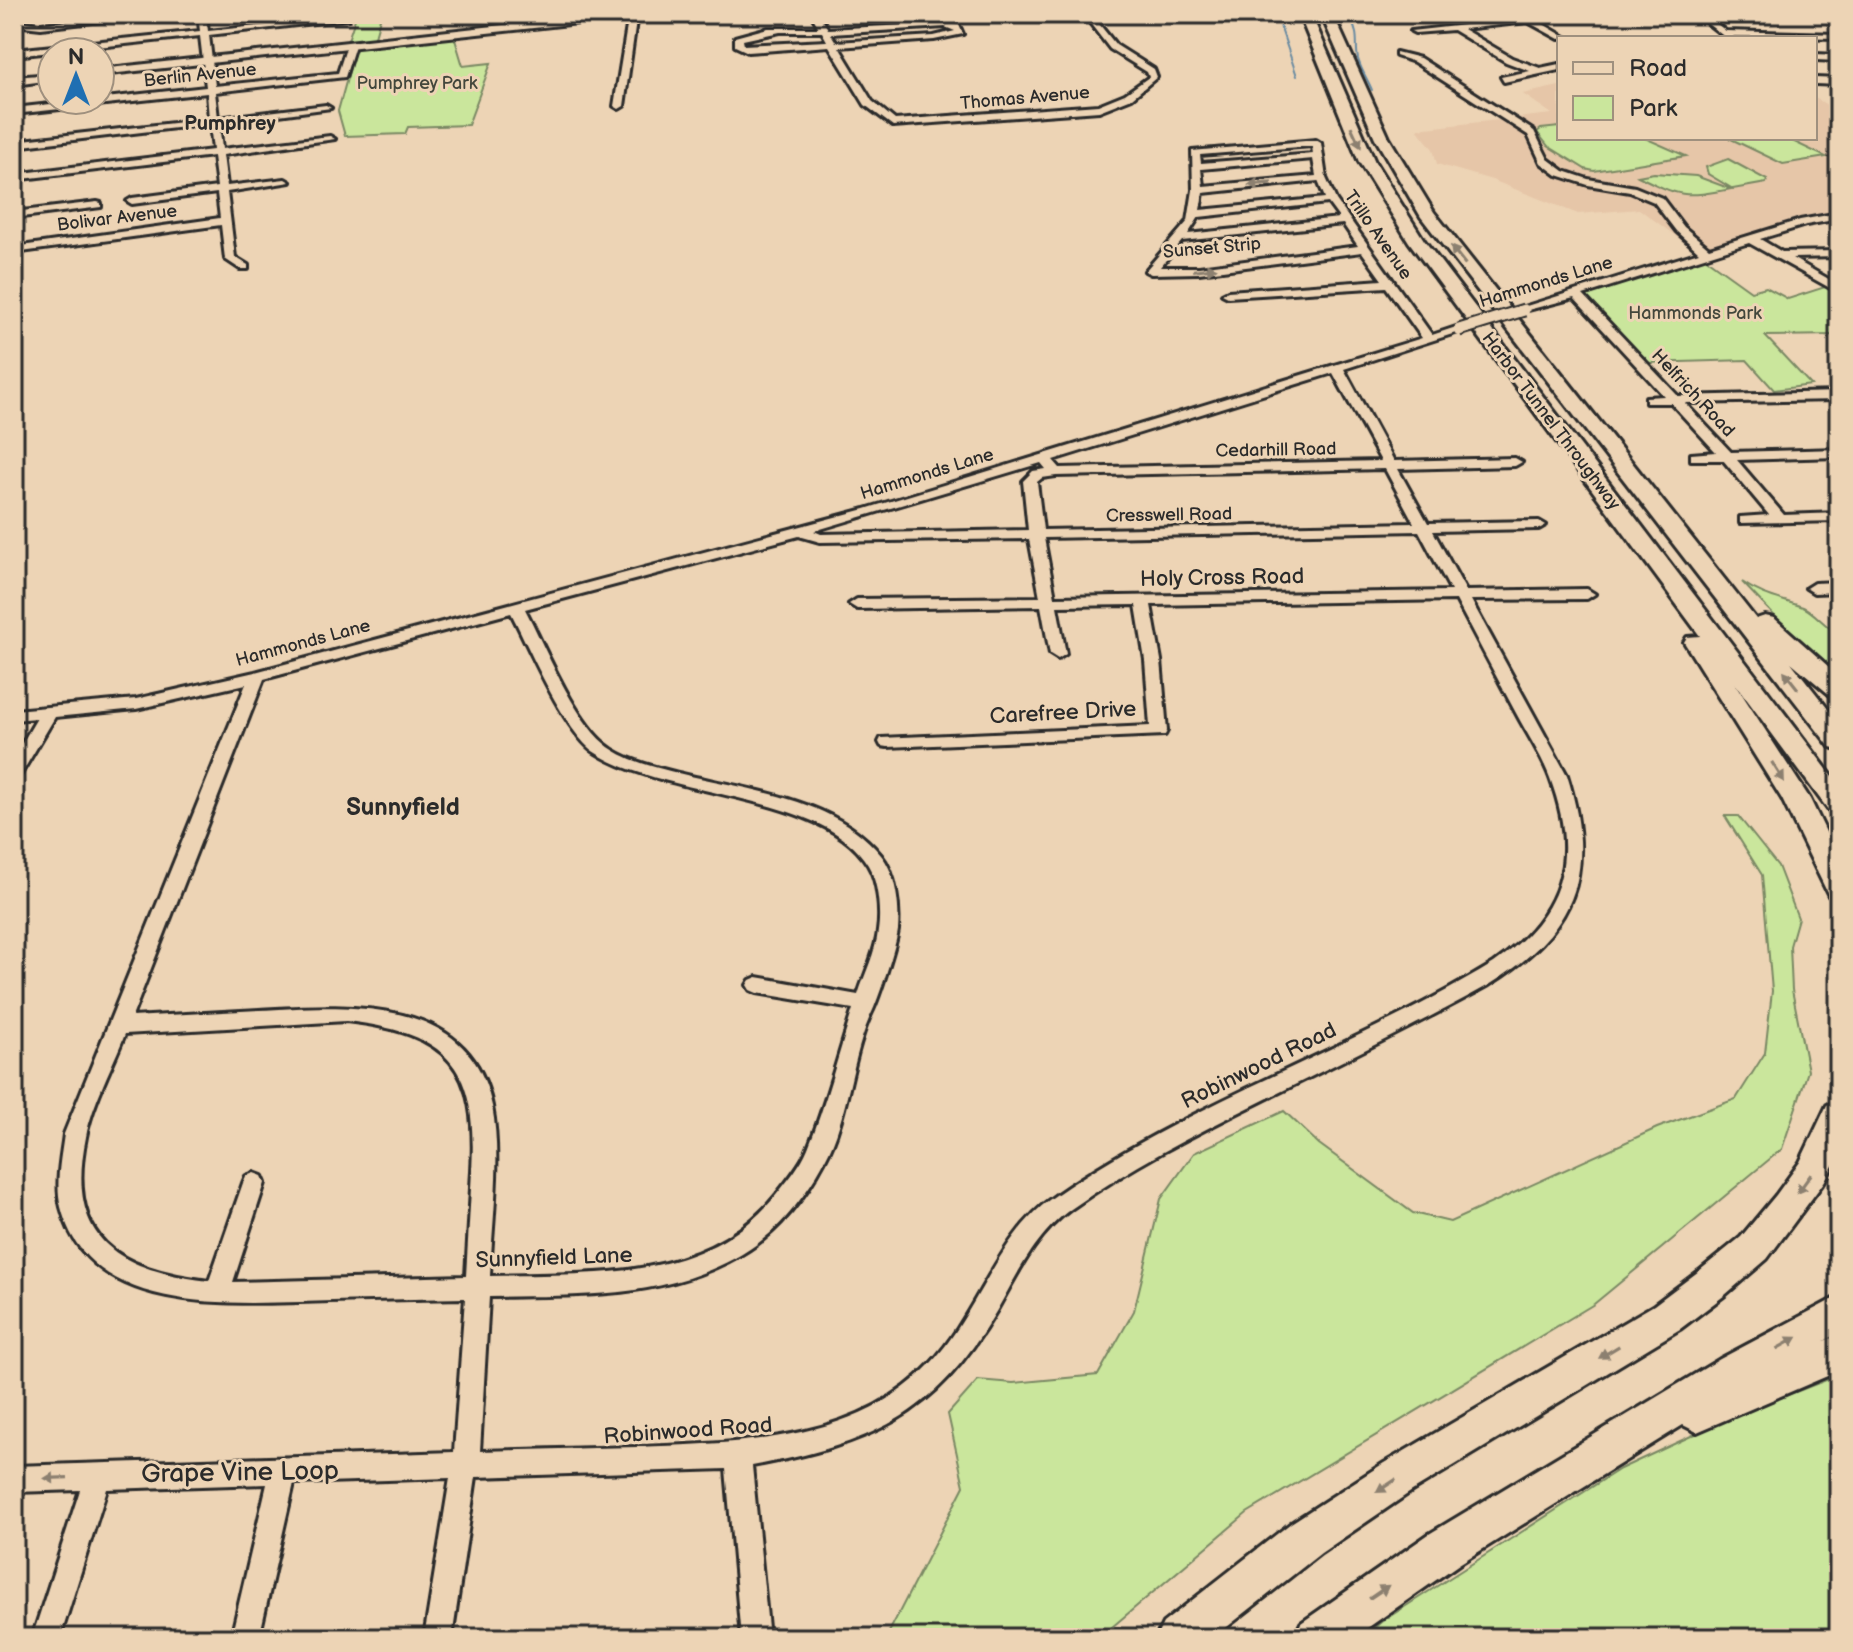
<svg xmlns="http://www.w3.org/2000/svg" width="1853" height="1652" font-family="'Balsamiq Sans',sans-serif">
<rect width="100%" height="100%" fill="#edd4b5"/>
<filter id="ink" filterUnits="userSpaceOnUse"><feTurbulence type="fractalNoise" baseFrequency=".0125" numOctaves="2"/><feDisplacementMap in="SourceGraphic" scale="16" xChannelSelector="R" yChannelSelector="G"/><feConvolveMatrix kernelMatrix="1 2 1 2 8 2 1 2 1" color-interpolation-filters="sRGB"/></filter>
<g filter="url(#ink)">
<path fill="#e6c6a8" d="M1559 86V138H1815V98L1829 106H1839V214L1800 220 1696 251 1639 209 1578 214 1492 180 1437 164 1433 149 1417 129 1552 114 1523 94Z"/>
<path fill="#cae69c" stroke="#7a8864" stroke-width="2" d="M281 14H393L381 15 374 40 347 43 356 16 284 23Z
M454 36 463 66 491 63 468 125 408 127 405 134 345 136 338 111 356 46Z
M1559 127V138H1645L1686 156 1594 171 1585 169 1548 146 1537 132 1541 129Z
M1729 138H1786L1826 157 1783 164Z
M1728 159 1767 180 1766 183 1733 189 1708 174 1706 167Z
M1654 173 1696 176 1731 189C1684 198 1680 197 1638 176Z
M1705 258 1751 291 1766 287 1788 299 1828 286 1839 294V338L1836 335 1765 336 1811 385 1774 390 1747 360 1646 363 1582 294Z
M1742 582C1762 596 1781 599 1803 607 1815 612 1826 628 1839 634V676L1813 656Z
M1725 816H1738L1778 866 1798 918 1790 946 1792 990 1808 1071 1782 1149 1594 1304 1247 1513 1099 1638H886L964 1486 948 1414 978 1380 1013 1383 1098 1375 1134 1311 1161 1199 1194 1153 1284 1111 1319 1144 1413 1213 1450 1222 1657 1128 1736 1099 1765 1053 1772 991 1762 875Z
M1839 1375V1638H1363L1381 1622 1620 1469 1732 1417Z"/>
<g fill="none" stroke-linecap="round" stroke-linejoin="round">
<path stroke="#698ba2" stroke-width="2" d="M1276 14 1297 76
M1342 20 1351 21C1360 35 1355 45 1358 59 1361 70 1368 80 1372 90"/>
<defs>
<path id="minor" d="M135 14H162L41 28 14 25V21L41 24Z
M198 14H206L208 31 345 17 349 19 209 35 215 86 338 73 347 45 351 42 355 45 345 77 215 92 218 118 326 105 331 108 219 123 222 149 330 136 335 139 223 155 227 186 285 179 290 182 227 192 235 257 248 265V269H240L225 259 221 225 14 253V247L220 218 217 193 132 204 127 201 132 198 217 187 213 156 14 180V174L213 150 210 124 14 147V141L209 119 207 93 14 114V108L206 87 200 36 14 56V50L200 31Z
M629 14H637L624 106 619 109 614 106Z
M811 14H819L828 29 945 23 959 25 963 34 934 40 839 47 872 101 895 120 1098 105 1125 94 1149 77 1147 72 1110 49 1083 14H1091L1116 45 1154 69 1157 77 1132 98 1099 111 893 126 865 105 829 46 748 52 735 46V37L768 28H819ZM945 27 955 31 934 36 836 42 831 34ZM780 32H822L827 41 744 45 743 40Z
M1563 14H1591L1538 21 1567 38 1559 39 1528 22 1463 29 1512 58 1540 68 1559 64V70L1504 82 1501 77 1530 71 1506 62 1453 30 1415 33 1411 31Z
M1695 14H1704L1726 31 1839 34V38L1733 36 1735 38H1726Z
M1788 14H1839V17L1792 16Z
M1396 52 1420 58 1534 131 1548 159 1564 171 1588 179 1635 187 1662 198 1684 227 1709 248 1800 220 1839 213V219L1806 225 1760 239 1782 252 1839 251V257L1792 258 1839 285V293L1749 243 1583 295 1678 396 1839 392V400L1685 403 1731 452 1839 449V457L1737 460 1784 515 1839 513V521L1740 523V517L1769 515 1723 460H1691V454L1716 452 1671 403H1646V397L1664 396 1574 298 1520 312V308L1699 252 1676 231 1654 202 1630 192 1588 185 1557 175 1541 163 1528 135 1414 62 1396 56Z
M1815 54 1839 55V61L1815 60Z
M1815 78 1839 79V85L1815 84Z
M1316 140 1321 143 1326 178 1336 200 1432 335 1459 326 1465 330 1344 369 1394 461 1515 458 1522 462 1515 466 1398 469 1428 523 1539 521 1546 525 1539 529 1433 531 1466 591 1587 589 1595 594 1587 599 1471 600 1567 775C1598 873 1576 931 1489 985 1413 1027 1334 1065 1256 1104 1193 1135 1129 1168 1071 1209 1036 1234 1018 1273 997 1310 934 1418 870 1444 752 1466L769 1638H741L726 1469 476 1477 452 1638H424L450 1478 294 1483 259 1638H231L267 1484 107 1489 60 1638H32L80 1490 14 1492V1466L454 1452 465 1298C410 1299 355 1300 300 1302 216 1304 87 1311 61 1207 55 1183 61 1158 64 1134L246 684 136 709 55 717 20 776 14 778V757L37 718 14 720V710L136 699 255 672 865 509 1422 338 1386 287 1228 297 1222 294 1228 291 1382 280 1362 252 1199 273 1151 274 1145 271 1188 221 1193 190 1192 151ZM1312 146 1313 154 1201 163 1200 155ZM1313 159 1316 176 1203 186 1201 169ZM1318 181 1325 198 1200 210 1203 193ZM1328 203 1339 218 1188 234 1199 217ZM1343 224 1358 246 1199 267H1160L1182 241ZM1333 373 1381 461 1060 468 1053 460ZM1041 463 1046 469 1033 471 1023 481 1028 530 821 534 814 531ZM1385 469 1414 523 1043 530 1037 482 1042 478 1056 476ZM1419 531 1451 591 1055 597 1044 538ZM799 536 820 542 1029 539 1040 597 857 599 849 604 857 609 1041 606 1050 654 1058 659 1066 654 1057 606 1136 605 1145 660 1150 726 881 738 879 742 881 746 887 747 1165 735 1167 731 1161 660 1151 605 1456 600C1476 638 1496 676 1516 713 1527 734 1542 756 1550 778 1580 859 1563 914 1494 963 1353 1049 1192 1101 1056 1195 997 1235 979 1312 931 1363 857 1443 738 1443 637 1447 585 1448 533 1450 480 1451L489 1297C577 1295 664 1300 742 1254 778 1233 806 1196 825 1160 849 1117 851 1054 873 1010 879 997 896 946 898 930 900 907 896 873 881 855 834 797 746 790 678 773 654 767 624 760 605 744 574 719 544 645 525 609ZM511 613C529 647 565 734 596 753 667 799 824 792 868 865 878 881 881 912 878 931 876 952 864 975 858 995L757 977 750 980 747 985 750 990 757 993 853 1009C838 1055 826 1104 808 1148 801 1165 788 1180 777 1194 707 1283 591 1273 490 1276 492 1222 502 1158 492 1106 471 994 344 1005 259 1010 217 1012 174 1015 132 1017L264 679ZM346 1021C450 1033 478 1067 472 1171 470 1206 468 1241 466 1276L233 1282 265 1183 262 1176 254 1173 246 1176 243 1183 209 1281C117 1270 65 1239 86 1137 92 1104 113 1065 125 1034Z
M97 202 101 203V207L14 218V212Z
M1839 582V592L1814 593 1806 588 1814 583Z"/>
<path id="major" d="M605 14H639L634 17 100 75V69Z
M52 74V80L14 85V77Z"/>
<path id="highway" d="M1299 14H1311L1375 162 1424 240 1839 785V813L1829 811 1734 682 1810 799 1839 859V899L1829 896 1782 799 1684 642 1687 637 1700 636 1409 242 1359 162Z
M1321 14H1333L1389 138 1434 212 1756 619 1765 616 1774 618 1839 676V697L1830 695 1791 662 1839 723V749L1830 747 1421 217 1375 138Z
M1839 1101V1155L1824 1182 1767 1259 1725 1295 1680 1329 1412 1491 1321 1553 1213 1638H1156L1163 1623 1291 1523 1384 1463 1654 1305 1699 1271 1741 1237 1776 1195 1800 1162 1827 1105Z
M1839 1296V1333L1824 1341 1839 1335V1371L1697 1432 1683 1425 1459 1564 1353 1638H1294L1301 1623 1429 1534 1720 1359Z"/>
</defs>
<use href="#minor" stroke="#2b2b2b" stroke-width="6"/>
<use href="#major" stroke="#2b2b2b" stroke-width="6"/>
<use href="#highway" stroke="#2b2b2b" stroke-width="6"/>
<use href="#minor" fill="#edd4b5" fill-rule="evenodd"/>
<use href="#major" fill="#edd4b5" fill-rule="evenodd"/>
<use href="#highway" fill="#edd4b5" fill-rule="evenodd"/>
<defs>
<path id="minor-bridge" d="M1459 330 1524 310"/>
</defs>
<use href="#minor-bridge" stroke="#2b2b2b" stroke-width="15" stroke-linecap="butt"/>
<use href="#minor-bridge" stroke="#edd4b5" stroke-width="11"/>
</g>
<defs><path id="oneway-solid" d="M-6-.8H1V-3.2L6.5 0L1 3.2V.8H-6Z" transform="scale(2)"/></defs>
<g fill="#8c8070">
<use href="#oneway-solid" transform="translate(1356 137) rotate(65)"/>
<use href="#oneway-solid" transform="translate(1260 184) rotate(175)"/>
<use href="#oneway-solid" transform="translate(1458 255) rotate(-128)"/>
<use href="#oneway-solid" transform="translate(1205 269) rotate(-7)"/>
<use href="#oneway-solid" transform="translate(1791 680) rotate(-128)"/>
<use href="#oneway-solid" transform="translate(1778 772) rotate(58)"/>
<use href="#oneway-solid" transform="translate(1804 1184) rotate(126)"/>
<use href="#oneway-solid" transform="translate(1787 1343) rotate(-29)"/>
<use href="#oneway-solid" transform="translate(1609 1352) rotate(149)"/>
<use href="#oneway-solid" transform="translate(56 1478) rotate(178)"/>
<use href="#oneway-solid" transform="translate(1386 1486) rotate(147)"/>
<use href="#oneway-solid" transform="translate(1379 1592) rotate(-34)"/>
</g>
</g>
<g text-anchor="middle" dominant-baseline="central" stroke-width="6" stroke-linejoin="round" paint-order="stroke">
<g font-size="18" fill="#2b2b2b" stroke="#edd4b5">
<text transform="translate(200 75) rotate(-6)">Berlin Avenue</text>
<text transform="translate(1025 98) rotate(-5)">Thomas Avenue</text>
<text transform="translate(117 218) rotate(-7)">Bolivar Avenue</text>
<text transform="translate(1378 235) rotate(55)">Trillo Avenue</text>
<text transform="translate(1212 248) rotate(-5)">Sunset Strip</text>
<text transform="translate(1546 282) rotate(-17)">Hammonds Lane</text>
<text transform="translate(1693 393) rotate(47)">Helfrich Road</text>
<text transform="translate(1551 421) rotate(53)">Harbor Tunnel Throughway</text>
<text transform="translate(1276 450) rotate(-1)">Cedarhill Road</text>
<text transform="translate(927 474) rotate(-17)">Hammonds Lane</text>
<text transform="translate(1169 515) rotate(-1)">Cresswell Road</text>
<text transform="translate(303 643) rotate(-15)">Hammonds Lane</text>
</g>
<g font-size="18" fill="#43473c" stroke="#edd4b5">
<text x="417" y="83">Pumphrey Park</text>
<text x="1695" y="313">Hammonds Park</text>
</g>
<g font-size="20" font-weight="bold" fill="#2b2b2b" stroke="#edd4b5">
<text x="230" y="124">Pumphrey</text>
</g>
<g font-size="22" fill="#2b2b2b" stroke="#edd4b5">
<text transform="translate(1222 578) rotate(-1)">Holy Cross Road</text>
<text transform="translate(1063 713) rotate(-3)">Carefree Drive</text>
<text transform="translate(1259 1066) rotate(-26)">Robinwood Road</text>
<text transform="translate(554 1258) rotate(-2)">Sunnyfield Lane</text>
<text transform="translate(688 1431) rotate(-4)">Robinwood Road</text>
</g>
<g font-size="24" font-weight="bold" fill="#2b2b2b" stroke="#edd4b5">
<text x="403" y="807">Sunnyfield</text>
</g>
<g font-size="26" fill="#2b2b2b" stroke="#edd4b5">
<text transform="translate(240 1473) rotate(-1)">Grape Vine Loop</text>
</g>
</g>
<rect width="1853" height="1652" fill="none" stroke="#edd4b5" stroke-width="48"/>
<rect x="24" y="24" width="1805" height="1604" fill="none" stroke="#2b2b2b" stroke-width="3" filter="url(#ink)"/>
<rect x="1557" y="36" width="260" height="104" fill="#edd4b5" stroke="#9f907e" stroke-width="2"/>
<rect x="1573" y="62" width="40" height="12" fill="#edd4b5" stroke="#9f907e" stroke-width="2"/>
<text x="1629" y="76" font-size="24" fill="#2b2b2b">Road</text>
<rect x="1573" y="96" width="40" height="24" fill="#cae69c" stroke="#9f907e" stroke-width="2"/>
<text x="1629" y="116" font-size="24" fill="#2b2b2b">Park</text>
<g transform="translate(76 76)"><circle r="38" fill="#edd4b5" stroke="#9f907e" stroke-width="2"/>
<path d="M0-6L14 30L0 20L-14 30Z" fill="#1f6fb2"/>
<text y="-12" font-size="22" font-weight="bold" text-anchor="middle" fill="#2b2b2b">N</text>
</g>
</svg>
